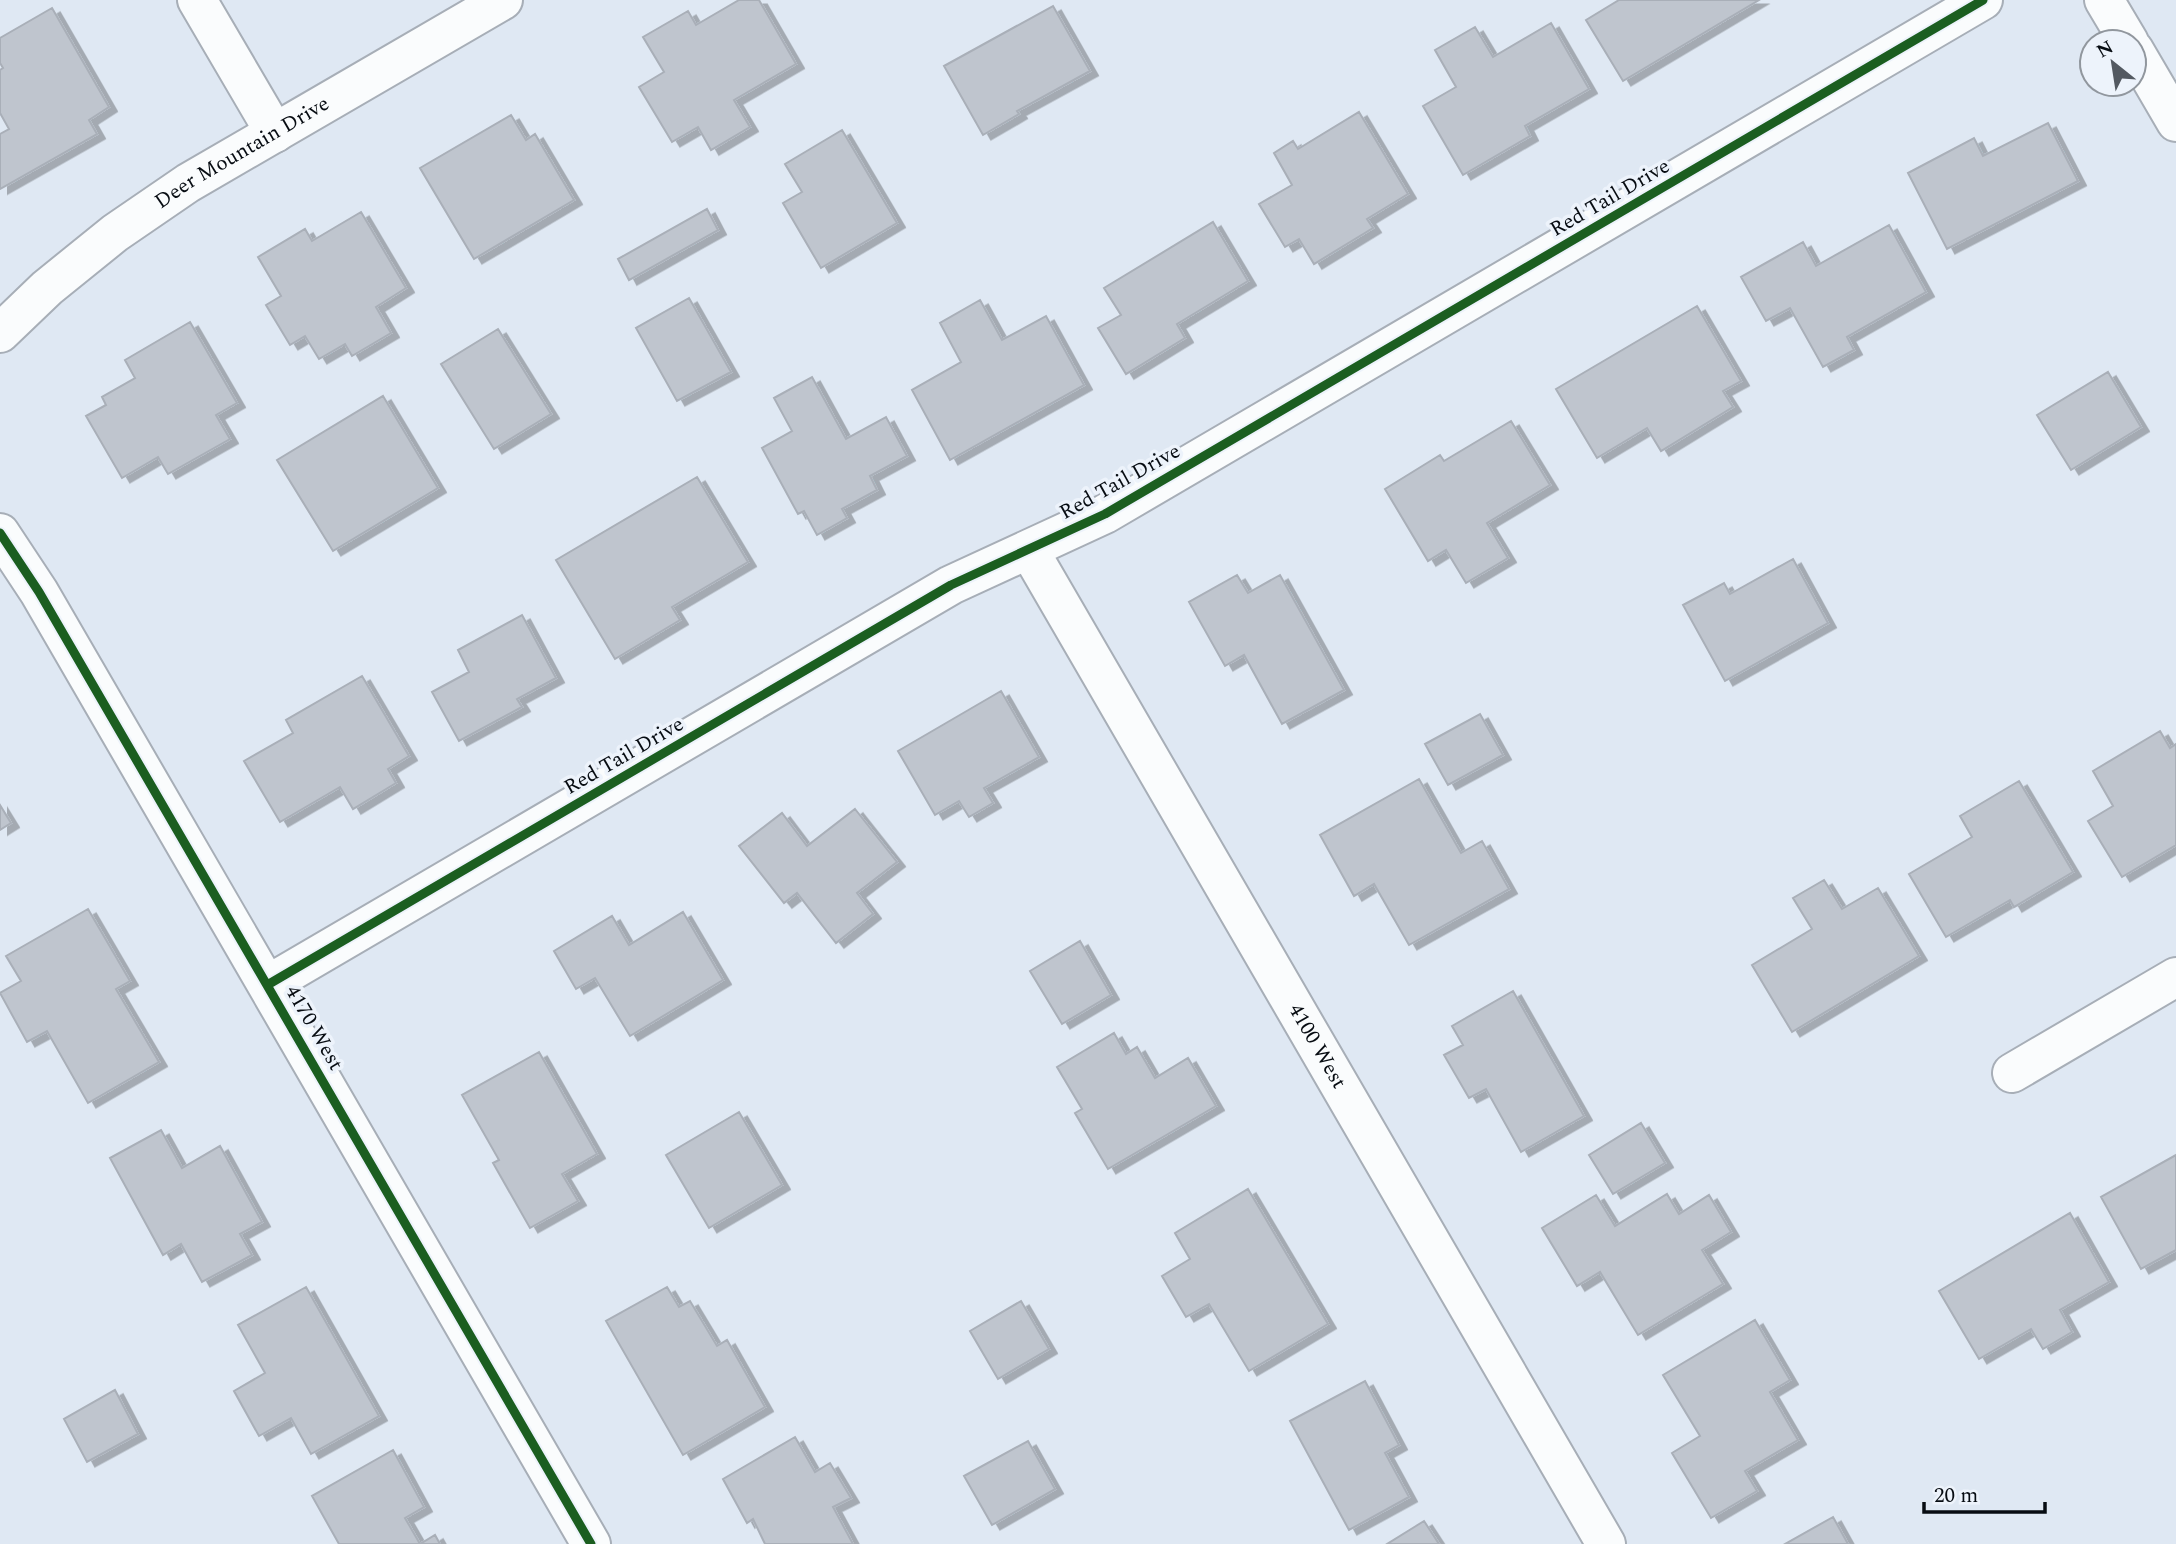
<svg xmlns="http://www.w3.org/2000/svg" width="2176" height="1544" font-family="Spectral,serif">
<defs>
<filter id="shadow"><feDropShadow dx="8" dy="4.5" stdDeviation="0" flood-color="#0004"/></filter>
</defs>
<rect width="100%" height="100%" fill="#dfe8f3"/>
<path fill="#bfc5ce" stroke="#a9afb8" stroke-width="2" filter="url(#shadow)" d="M739 0H759L796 64 734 100 750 127 711 150 698 127 672 142 639 87 664 72 643 37 688 11 696 25Z
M1619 0H1759L1623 81 1586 20Z
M1053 6 1090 71 1017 111 1019 114 983 135 944 66Z
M52 8 109 107 89 120 97 134 0 189V134L9 129 0 113V70L3 68 0 63V38Z
M1551 23 1589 89 1525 126 1530 136 1463 175 1423 106 1456 87 1435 50 1475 27 1493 57Z
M1359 112 1408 194 1367 219 1373 228 1314 264 1299 239 1285 247 1259 204 1292 185 1274 153 1293 141 1298 149Z
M511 115 526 140 535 134 574 200 474 259 420 168Z
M2048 123 2078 181 1947 249 1908 173 1974 138 1983 156Z
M842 130 897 223 821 268 783 203 802 192 785 164Z
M707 209 718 230 629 280 618 259Z
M361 212 406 288 376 307 391 333 352 356 345 344 319 359 305 336 290 345 266 305 281 296 258 257 305 229 312 241Z
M1213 222 1248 281 1177 324 1185 338 1126 374 1098 328 1121 315 1104 288Z
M1889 225 1926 292 1847 337 1854 350 1823 367 1790 308 1766 321 1741 277 1803 242 1816 266Z
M689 298 731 372 677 401 636 328Z
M980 300 1002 340 1046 316 1084 385 950 460 912 390 961 362 940 323Z
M1697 306 1741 381 1723 391 1733 407 1661 451 1647 428 1597 458 1556 389Z
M190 322 237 403 216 415 230 439 168 474 158 457 122 478 86 416 106 405 102 397 135 378 125 360Z
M498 329 551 414 494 449 441 364Z
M2108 372 2141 427 2071 470 2037 415Z
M812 377 846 439 886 417 907 456 870 476 877 490 842 509 847 518 817 535 804 511 798 514 762 448 792 431 774 398Z
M383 396 438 488 333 551 277 460Z
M1511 421 1550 485 1487 523 1508 558 1466 583 1446 550 1428 561 1385 489 1440 455 1444 461Z
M697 477 748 562 672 607 680 620 615 659 556 560Z
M1793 559 1828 623 1725 681 1683 605 1724 583 1730 594Z
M1237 575 1248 593 1280 575 1344 690 1282 724 1244 655 1225 666 1189 602Z
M522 615 556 678 517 699 522 707 459 741 432 692 469 672 458 650Z
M362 676 409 756 388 769 396 783 353 809 340 787 280 822 244 761 293 733 286 720Z
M1001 691 1039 757 984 788 993 803 969 817 959 801 935 815 898 751Z
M1480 714 1503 755 1448 785 1425 744Z
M2160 731 2170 748 2176 744V845L2122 877 2088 821 2113 806 2093 771Z
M1419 779 1461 853 1482 841 1509 889 1409 945 1374 884 1354 896 1320 835Z
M2019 781 2073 872 2014 907 2010 900 1946 937 1909 874 1972 837 1960 816Z
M0 805 11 823 0 830Z
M855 809 897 862 857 893 873 914 836 943 797 893 784 903 739 846 782 813 807 846Z
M1824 880 1842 909 1878 888 1919 956 1792 1032 1752 965 1812 929 1793 898Z
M88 909 130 981 116 989 159 1062 88 1103 47 1031 27 1042 0 993 21 981 6 956Z
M683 912 723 980 630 1036 595 978 576 989 554 951 612 916 629 945Z
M1080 941 1111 995 1062 1024 1030 971Z
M1513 991 1584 1116 1521 1152 1486 1089 1469 1098 1444 1055 1463 1045 1452 1026Z
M1114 1033 1126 1054 1137 1047 1155 1078 1188 1058 1216 1106 1108 1169 1075 1113 1082 1109 1057 1067Z
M539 1052 597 1154 562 1174 578 1201 530 1228 493 1163 499 1160 462 1095Z
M739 1112 782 1185 709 1228 666 1155Z
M1641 1123 1665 1163 1613 1194 1589 1155Z
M161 1130 182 1168 220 1146 262 1222 240 1234 252 1255 202 1282 181 1244 163 1255 110 1158Z
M2176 1155V1250L2141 1269 2101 1197Z
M1248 1189 1328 1324 1249 1371 1209 1304 1186 1317 1162 1276 1190 1259 1175 1233Z
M1667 1194 1679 1214 1709 1195 1731 1232 1702 1250 1723 1284 1638 1335 1600 1272 1577 1286 1542 1228 1596 1195 1615 1226Z
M2070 1213 2109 1282 2060 1310 2072 1332 2043 1349 2031 1329 1979 1359 1939 1291Z
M306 1287 379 1416 311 1454 291 1418 259 1436 234 1391 265 1373 238 1325Z
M667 1287 679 1307 690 1301 717 1346 727 1340 765 1407 683 1455 606 1321Z
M1021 1301 1049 1349 998 1379 970 1331Z
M1755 1320 1790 1380 1770 1392 1798 1440 1745 1471 1757 1491 1711 1518 1672 1453 1700 1436 1663 1375Z
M1365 1381 1399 1445 1385 1453 1409 1497 1349 1530 1290 1421Z
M115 1390 138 1434 87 1462 64 1419Z
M795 1437 815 1472 830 1463 851 1498 833 1507 853 1544H765L753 1519 747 1523 723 1479Z
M1028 1441 1055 1489 992 1525 964 1476Z
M393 1450 424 1507 405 1518 420 1544 435 1535 440 1544H339L312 1496Z
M1833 1517 1848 1544H1785Z
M1424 1521 1439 1544H1387Z"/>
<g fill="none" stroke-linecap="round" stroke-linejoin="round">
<defs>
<g id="minor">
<path d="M197 0 275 133"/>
<path id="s1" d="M0 333 47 288 115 233 188 183 503 0"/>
<path d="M0 533 39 592 591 1544"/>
<path id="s2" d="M1029 550 1606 1544"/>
<path d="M269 984 951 585 1105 514 1983 0"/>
<path d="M2012 1073 2176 977"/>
</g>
<path id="tertiary" d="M2104 0 2129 42
M2134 50 2176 122"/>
</defs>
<use href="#minor" stroke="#a7aeb7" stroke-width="42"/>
<use href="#tertiary" stroke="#a7aeb7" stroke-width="42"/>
<use href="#minor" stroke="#fafcfd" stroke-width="38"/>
<use href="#tertiary" stroke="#fafcfd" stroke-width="38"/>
<defs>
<path id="cycleway" d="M0 533 39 592 591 1544
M269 984 951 585 1105 514 1983 0"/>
</defs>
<use href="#cycleway" stroke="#edf3fb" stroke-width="13"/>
<use href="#cycleway" stroke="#1b5e20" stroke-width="9"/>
</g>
<g text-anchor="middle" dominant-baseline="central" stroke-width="7" stroke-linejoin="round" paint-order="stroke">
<g font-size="21" fill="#070c12" stroke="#edf3fb">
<text stroke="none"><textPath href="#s1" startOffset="303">Deer Mountain Drive</textPath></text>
<text transform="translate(1610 198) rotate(-30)">Red Tail Drive</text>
<text transform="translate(1120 482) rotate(-29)">Red Tail Drive</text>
<text transform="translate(624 756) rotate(-30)">Red Tail Drive</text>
<text transform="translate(314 1028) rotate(60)">4170 West</text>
<text stroke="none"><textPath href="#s2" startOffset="574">4100 West</textPath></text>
</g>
</g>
<g transform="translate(2113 63) rotate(330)"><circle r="33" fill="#edf3fb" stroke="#91979e" stroke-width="2"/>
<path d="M0-5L12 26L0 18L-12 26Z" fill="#535961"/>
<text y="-10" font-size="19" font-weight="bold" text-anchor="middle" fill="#070c12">N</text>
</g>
<path d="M1924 1502v10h121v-10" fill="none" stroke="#070c12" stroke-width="3.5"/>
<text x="1934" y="1502" font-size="21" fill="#070c12" stroke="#edf3fb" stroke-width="5" paint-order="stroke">20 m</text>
</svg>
